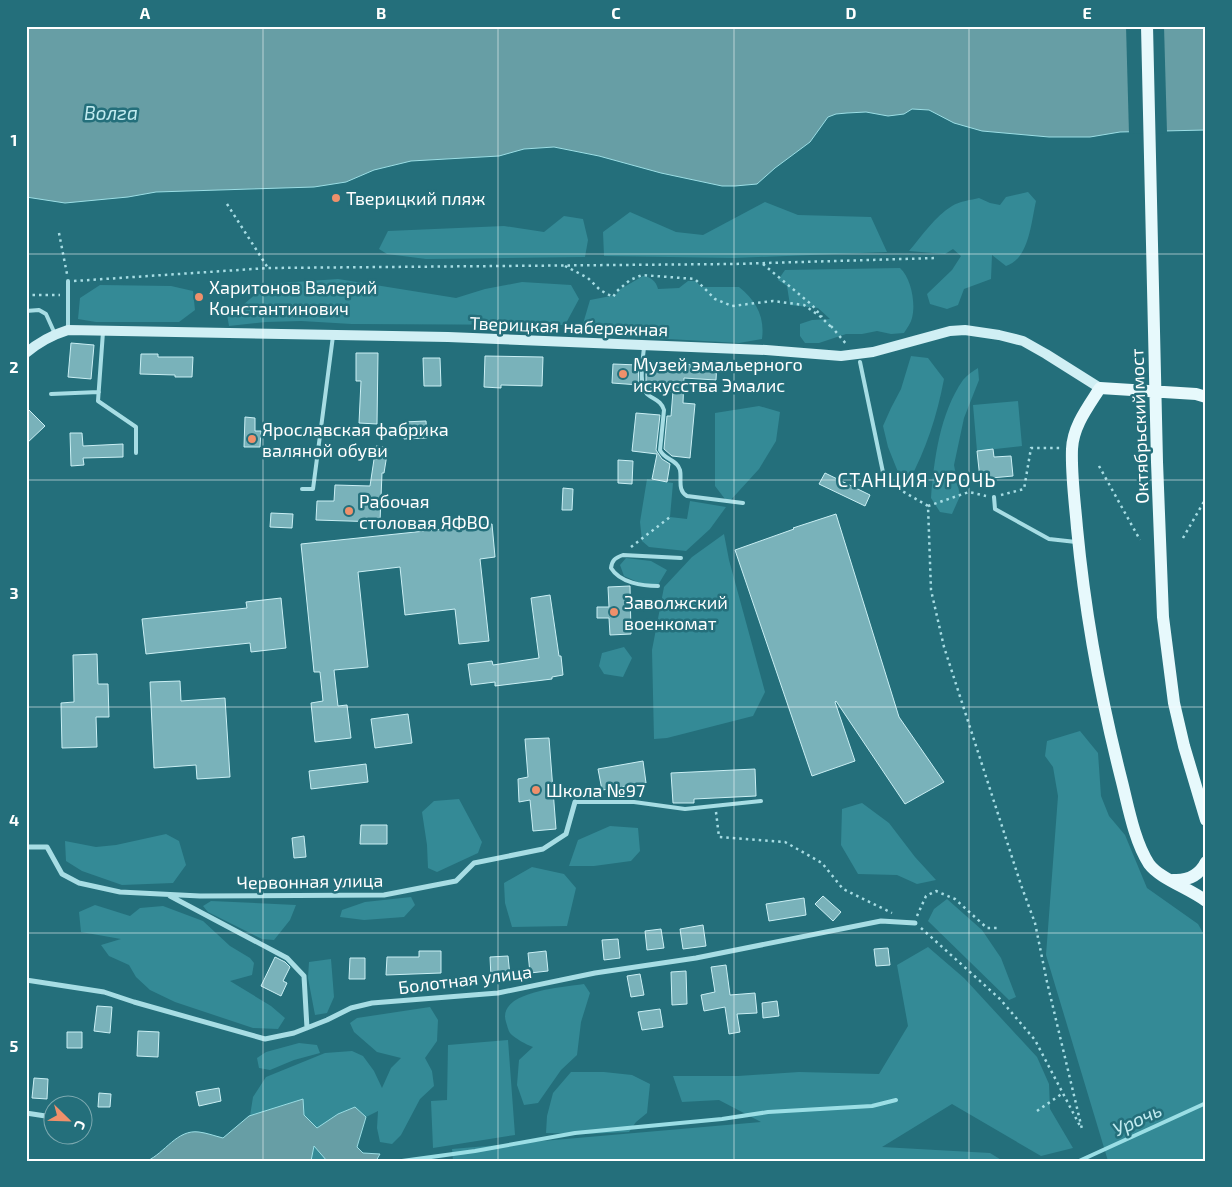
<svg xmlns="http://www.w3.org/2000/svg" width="1232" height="1187" font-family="'Exo 2',sans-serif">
<rect width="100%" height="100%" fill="#246f7b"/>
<path fill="#348a96" d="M1028 192 1036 201C1031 223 1029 259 1006 266L992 255 991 279 964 289 958 305 947 309 930 304 927 294 952 270 961 256 953 249 945 254 909 251C922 236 935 216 952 206 960 201 971 200 979 198L990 203 1000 205 1006 197Z
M765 202 798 215 871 217 887 252 734 258 604 256 603 232 630 212 676 232 703 235Z
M564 216 583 219 588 240 585 257 426 259 387 254 379 249 388 231 504 226 544 232Z
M900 268C911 278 916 303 912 318 911 323 907 328 904 333L891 334 877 331 862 334H846L819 343H805L800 336V324L812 320 830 319 818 308 790 305 787 286 778 280 785 270Z
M643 276C651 277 656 281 658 289L679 288 688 281H696L701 287H739C756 301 765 316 762 339L739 343 580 334 590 300 616 295 619 290Z
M338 279 456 298 485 289 522 282 571 285 579 299 565 325 352 324 301 321 266 322 229 326 226 309 243 305 267 284Z
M100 285 171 286 193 291 195 310 179 322H96L78 319 80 298Z
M911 356 928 358 944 379C937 416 926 450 908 483L898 472 888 447 883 426 891 408 901 389Z
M978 368 979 380 964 418 954 465 960 496 952 514 940 512 931 498C934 459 940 413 963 380 967 375 973 371 978 368Z
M1018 401 1022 446 977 451 973 405Z
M759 406 780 412 776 441 759 469 728 503 715 486V413Z
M647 479 673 483 670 517 687 519 690 501 726 507 710 529 686 551 649 547 642 541 640 522Z
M724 534 729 560 765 692 753 716 667 738 654 739 652 650 664 587 692 557Z
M626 558 651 561 667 570 658 585 642 584 624 576 620 565Z
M624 647 632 658 623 677 604 674 599 666 602 653Z
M1080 731 1098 753 1101 796 1109 816 1125 835 1147 888 1198 924 1206 938V1161H1108L1046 955 1058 796 1053 767 1045 756 1047 741Z
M459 799 482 842 478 853 437 872 428 868 427 845 422 812 434 801Z
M862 803 889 823 915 857 936 880 917 884 897 875 858 874 841 845 842 809Z
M610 826 638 828 640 851 631 861 594 866H569L578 840Z
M166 834 179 841 186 865 173 883 122 885 82 871 66 861 65 841 96 847 116 845Z
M532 867 564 874 576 888 567 926 512 927 505 903 504 883Z
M411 897 415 905 404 917 364 920 340 917 342 910 365 902Z
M947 899 982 930 1001 958 1016 997 1009 1000 928 921 934 909Z
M211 901 296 905 290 920 274 940 262 939 208 912 203 906Z
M95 905 130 916 140 908 163 906 203 921 230 946 250 958 254 963 252 975 230 981 271 1006 285 1018 278 1029 253 1028 175 1002 150 990 136 977 129 965 109 956 101 945 121 939 81 932 79 912Z
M928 947 964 978 1037 1057 1049 1084 1050 1109 1073 1148 1041 1156 952 1104 882 1147 990 1153 1003 1161H453L452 1149 761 1122 719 1100 682 1102 673 1076H738L799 1072 879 1074 908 1026 897 965Z
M331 959 334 997 327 1013 315 1015 308 978 309 962Z
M584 984 590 993 581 1022 577 1055 561 1070 538 1103 524 1105 517 1085 519 1060 533 1047C527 1045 514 1038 510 1033 508 1030 507 1025 506 1022 496 991 565 987 584 984Z
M430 1007 438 1020 437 1041 425 1058 432 1071 434 1086 420 1099 401 1135 392 1144 380 1142 377 1128 378 1111 366 1117 355 1107 338 1114 317 1128 304 1115 302 1099 250 1116 253 1097 266 1077 325 1053 352 1051 363 1056 374 1071 382 1088 391 1068 401 1058 377 1052 354 1032 350 1023 357 1018Z
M508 1040 515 1135 433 1148 431 1101 447 1100 448 1045Z
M299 1043 317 1045 320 1053 294 1060 270 1070 259 1068 257 1058 266 1052Z
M571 1072H604L632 1075 650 1084 647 1113 636 1122 629 1132 586 1134 546 1133 547 1116 553 1093Z
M314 1146 327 1161H311Z"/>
<path fill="#679ea5" stroke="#9bdee5" d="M26 26H1206V130L1120 132 1090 137H1049L982 131 954 123 929 110 912 109 904 114 888 116 866 112 847 113 836 114 828 117 810 142 775 168 757 184 735 186H722L661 173 599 156 554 147 524 149 499 156 411 161 374 170 346 182 314 187 156 192 128 197 65 203 26 197Z
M303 1099 304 1115 317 1128 338 1114 355 1107 366 1117 357 1147 363 1153 380 1154 376 1161H327L314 1146 311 1161H147C165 1153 177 1129 199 1132 207 1133 215 1136 223 1138L249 1116Z"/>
<path fill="#246f7b" d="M1126 26H1164L1167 133 1129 134Z"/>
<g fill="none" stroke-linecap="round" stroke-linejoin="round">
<path stroke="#9bdee5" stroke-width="4" d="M402 1161 475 1151 575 1133 722 1119 768 1112 872 1106 896 1100
M1079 1161 1206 1103"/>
</g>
<path fill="#79b2ba" stroke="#caeff4" d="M71 343 94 345 91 379 68 377Z
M356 353H378L377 424 359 423 361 381H356Z
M141 354H158V357H193L192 377H175V375L140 374Z
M485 356 543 357 542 386 501 385V388L484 387Z
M423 358H440L441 386H424Z
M701 361 717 362 716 380 684 378 683 403 695 404 690 458 672 456 664 449 667 416H671L673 391H651V385H647L646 383V365L652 366V363L701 365Z
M613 364 638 365 639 385 612 383Z
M26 407 45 426 26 444Z
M636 413 660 415 656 450 662 459 670 464 667 482 652 479 657 454 632 451Z
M245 417 255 418V431H261L260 447H244Z
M426 421 427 438 404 439 403 422Z
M70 433H82L83 446 123 444V457L83 458 84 465 71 466Z
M376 446 388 448 384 473H382L380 522 316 520 317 501H334L335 485 370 486Z
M993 449 994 457 1011 456 1013 476 980 479 977 451Z
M618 460 633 461 632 484 618 483Z
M825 473 870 495 865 506 819 484Z
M563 488 573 489 572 510H562Z
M271 513 293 514 292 528 270 527Z
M836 514 899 717 944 782 905 804 836 701 835 702 855 761 812 776 735 550 794 529 793 528Z
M492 524 495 557 480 559 489 641 459 644 455 609 405 615 400 567 358 572 368 667 334 670 338 706 347 705 351 738 315 742 311 703 323 701 320 672H314L301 544Z
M630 586 631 634 610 635 609 618H597V607H609L608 587Z
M550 595 559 656H561L563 675 552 677V679L495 686V682L471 685 468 664 492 661 493 665 539 658 531 598Z
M281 598 286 648 251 652 250 643 146 654 142 619 247 608 246 602Z
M97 654 98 684H108L109 717H96L97 747 62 748 61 703 74 702 73 655Z
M180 681 181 701 225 698 230 777 197 779 196 765 154 768 150 682Z
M408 714 412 743 375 748 371 719Z
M549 738 556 829 533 831 530 800 519 802 518 779 528 777 525 739Z
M643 761 646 783 602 790 598 769Z
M366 764 368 782 311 789 309 771Z
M755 769 756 796 694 799V803H673L671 773Z
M361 825H387V844H360Z
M304 836 306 857 294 858 292 838Z
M823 896 841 912 833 921 815 904Z
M804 898 806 915 769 921 766 904Z
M703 925 706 946 683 949 680 929Z
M661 929 664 948 647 950 645 931Z
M618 939 620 958 604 960 602 940Z
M888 948 890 965 876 966 874 949Z
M419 951H441V973L386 975 387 957H419Z
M546 951 548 971 530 973 528 953Z
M508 956 510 976 491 978 490 957Z
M275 957 285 962 290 967 283 981 287 983 281 996 261 986Z
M350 958H365V979H349Z
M726 965 730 995 755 993 757 1013 737 1014 740 1032 729 1034 725 1007 704 1011 701 995 715 992 711 967Z
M686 971 687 1004 672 1005 671 972Z
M640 974 644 995 631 997 627 976Z
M777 1001 779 1016 763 1018 762 1003Z
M97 1006 112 1007 110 1033 94 1031Z
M660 1009 663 1027 642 1030 638 1012Z
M138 1031 159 1032 158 1057 137 1056Z
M67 1032H82V1048H67Z
M34 1078 48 1079 47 1099 32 1098Z
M219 1088 221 1101 199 1106 196 1092Z
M99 1093 111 1094 110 1107H98Z"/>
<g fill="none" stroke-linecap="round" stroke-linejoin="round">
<path stroke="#a7dde4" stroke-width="2.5" stroke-dasharray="2.5 4" stroke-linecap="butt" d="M227 204 268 268
M59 233 67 274
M763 264 812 305 822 317
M565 266 588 278 600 290 613 297 617 291 630 280 642 275 695 279 715 299 732 306 773 301 804 305 821 317 831 327
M74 281 268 268 733 264 937 258
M26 295H60
M831 326 847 345
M1099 466 1140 540
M892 485 928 506 931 590 944 647 1021 885 1035 923 1047 982 1082 1129
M1001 495 1024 489 1031 448H1061
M928 506 969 492 986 496
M1183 538 1206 498
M631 547 670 517
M716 812 719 837 785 842 822 863 843 889 892 913
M917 916 926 896 936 891 955 899 987 928H997
M921 928 1000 999 1035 1040 1080 1126
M1037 1111 1063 1093"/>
<path stroke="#a7dde4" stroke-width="4" d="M26 311 39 310 46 314 55 334
M68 329V281
M103 332 98 401 136 427V453
M644 347C643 360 638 384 647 394 654 400 661 400 664 410L660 450C664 460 677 459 680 470 682 479 677 490 687 496L743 503
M860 362 885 482
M51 394 99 392
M302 489H313L333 336
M994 497 995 509 1049 539 1076 542
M658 586C643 586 620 583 611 568 612 560 615 558 623 555L681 558
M575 802H634L685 809 761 801"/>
<path stroke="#a7dde4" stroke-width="5" d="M26 847H47L62 874 79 883 120 892 200 896 384 895 456 881 474 863 543 849 566 834 575 802
M170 896 287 958 304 976 307 1028
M26 980 104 992 134 1002 265 1039 294 1033 327 1020 351 1008 372 1003 498 993 595 973 696 958 881 921 915 923
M26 1113 52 1117"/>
<path stroke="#d0eff4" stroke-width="10" d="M26 353C39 342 52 335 68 330L448 337 766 350 841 356 873 352 950 331 965 330 999 335 1023 341 1046 354 1100 388"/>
<path stroke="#e7f9fc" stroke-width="12" d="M1147 26 1157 462 1163 617 1174 703 1184 746 1206 820
M1206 397 1196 394 1100 388C1088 407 1073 426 1072 449 1071 475 1075 503 1077 528 1085 613 1100 695 1121 778 1128 805 1134 841 1149 864 1160 879 1189 888 1206 901
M1173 880C1188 881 1199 876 1206 862"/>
</g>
<path fill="none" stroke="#fff" stroke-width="1" stroke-opacity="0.55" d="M263 26V1161M498 26V1161M734 26V1161M969 26V1161M26 254H1206M26 480H1206M26 707H1206M26 933H1206"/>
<g fill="#ef906b" stroke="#246f7b" stroke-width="2">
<circle cx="336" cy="198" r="5"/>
<circle cx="199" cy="297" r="5"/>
<circle cx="623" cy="374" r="5"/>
<circle cx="252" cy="439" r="5"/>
<circle cx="349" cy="511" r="5"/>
<circle cx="614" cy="612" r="5"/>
<circle cx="536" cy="790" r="5"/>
</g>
<g text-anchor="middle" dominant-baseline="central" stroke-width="5" stroke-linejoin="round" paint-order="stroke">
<g font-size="18" fill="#fff" stroke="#246f7b" text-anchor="start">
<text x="346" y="198">Тверицкий пляж</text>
<text x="209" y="287">Харитонов Валерий<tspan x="209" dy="21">Константинович</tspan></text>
<text x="633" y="364">Музей эмальерного<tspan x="633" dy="21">искусства Эмалис</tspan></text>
<text x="262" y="429">Ярославская фабрика<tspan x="262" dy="21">валяной обуви</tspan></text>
<text x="359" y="501">Рабочая<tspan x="359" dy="21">столовая ЯФВО</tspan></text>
<text x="624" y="602">Заволжский<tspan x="624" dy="21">военкомат</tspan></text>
<text x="546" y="790">Школа №97</text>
</g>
<g font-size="18" fill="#fff" stroke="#246f7b">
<text transform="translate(569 326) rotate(2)">Тверицкая набережная</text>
<text transform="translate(1139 426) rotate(-92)">Октябрьский мост</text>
<text transform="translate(310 881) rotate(-1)">Червонная улица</text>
<text transform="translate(465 979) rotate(-7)">Болотная улица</text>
</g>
<g font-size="19" font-style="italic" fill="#c1ebf0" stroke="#246f7b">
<text x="111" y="112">Волга</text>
<text transform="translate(1137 1119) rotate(-25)">Урочь</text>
</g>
<g font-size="19" letter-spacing="1" fill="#fff" stroke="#246f7b">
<text x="917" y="479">СТАНЦИЯ УРОЧЬ</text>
</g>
</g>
<rect width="1232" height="1187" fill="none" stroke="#246f7b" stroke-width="55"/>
<g transform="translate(68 1120) rotate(113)"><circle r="24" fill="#246f7b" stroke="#7ca9b0"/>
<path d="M0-4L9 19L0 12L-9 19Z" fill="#ef906b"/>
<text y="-8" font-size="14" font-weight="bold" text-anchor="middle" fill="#ffffff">С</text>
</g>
<rect x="28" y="28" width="1176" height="1132" fill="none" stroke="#fff" stroke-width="2"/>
<g font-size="16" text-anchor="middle" font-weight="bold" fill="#fff">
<text x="145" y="19">A</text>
<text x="381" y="19">B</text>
<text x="616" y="19">C</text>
<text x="851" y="19">D</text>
<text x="1087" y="19">E</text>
<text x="14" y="146">1</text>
<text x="14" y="373">2</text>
<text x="14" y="599">3</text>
<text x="14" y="826">4</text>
<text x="14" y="1052">5</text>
</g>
</svg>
